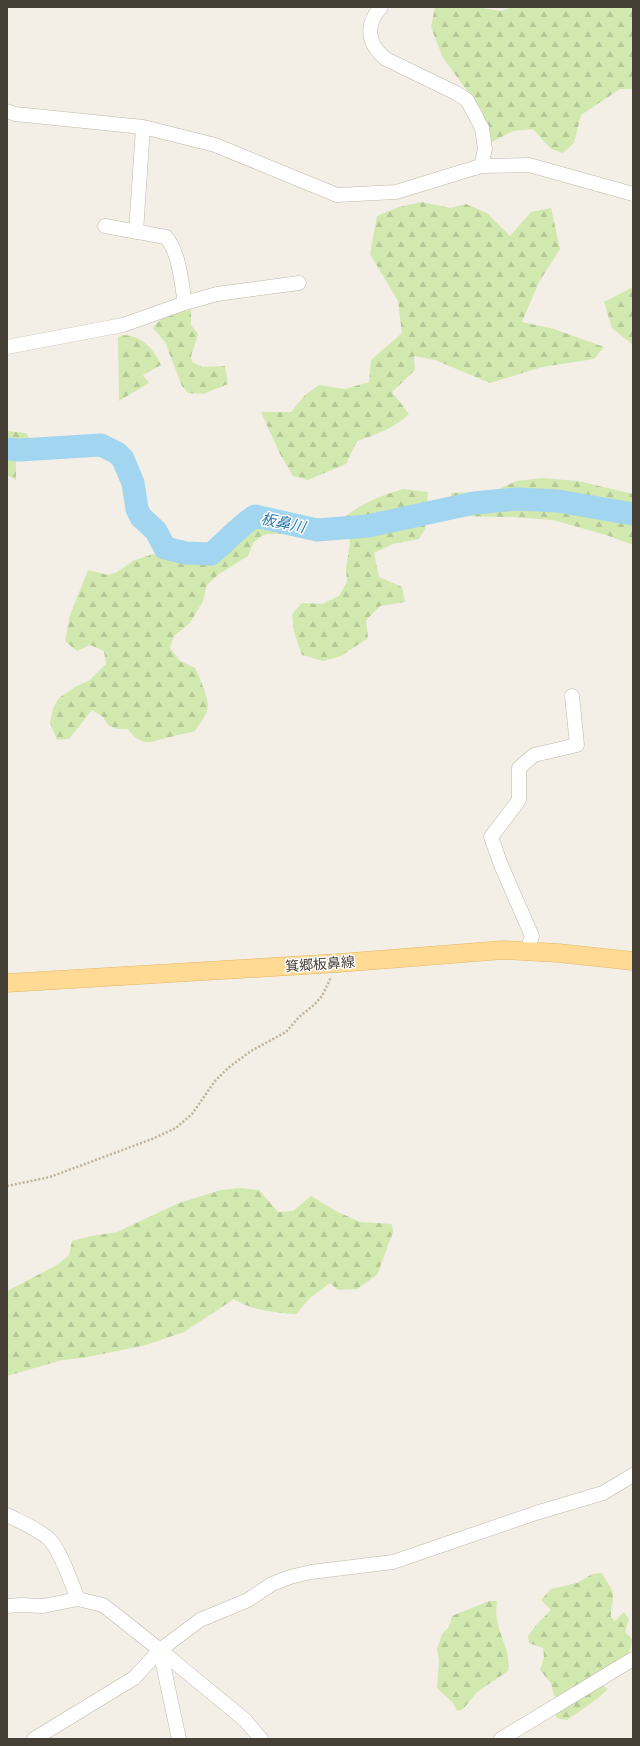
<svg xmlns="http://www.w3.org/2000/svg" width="640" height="1746" font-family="'DejaVu Sans','Noto Sans JP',sans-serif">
<defs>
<pattern id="forest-firs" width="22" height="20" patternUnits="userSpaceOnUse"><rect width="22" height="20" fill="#d1e8af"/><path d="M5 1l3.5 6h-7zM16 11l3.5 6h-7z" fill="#b5c897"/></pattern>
</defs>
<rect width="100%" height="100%" fill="#f3efe6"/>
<path fill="url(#forest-firs)" d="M435 7H476L501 11 513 7H633V89H620L581 115 574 143 563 153 551 149 533 129 513 131 488 144 481 109 443 58 431 27Z
M422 202 450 208 466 204 487 213 510 236 531 212 551 208 560 249 539 282 522 322 554 329 604 347 594 359 542 367 490 383 435 360 414 356 415 370 392 392 409 414C393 429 377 434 357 441L346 464 308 480 293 476 280 454 261 412H291L305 395 319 385 345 389 369 382 371 360 402 333 398 301 370 254 377 216 399 207Z
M633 287V345L612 328 604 302Z
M191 310V325L198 334 191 356 192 362 202 367 225 366 228 384 203 394 188 393 182 386 165 342 153 328C164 313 175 313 191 310Z
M124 335C142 336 154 349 161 365L143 375 149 383 119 401 118 337Z
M7 431 26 433 31 442 16 446V480L7 475Z
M541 478 578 481 633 494V545L606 535 553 520 512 517 451 516V493L474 492 499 489 517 481Z
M403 489 428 492 425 529 419 539 393 544 374 553 379 577 402 587 405 602 380 606 366 620 368 638 341 656 323 661 302 655 294 632 292 614 302 603 322 604 339 596 347 582 346 568 350 543 345 517C362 503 382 495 403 489Z
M271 521H306L328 525 327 536 318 537 295 534H267L260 537 253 543 248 556 219 574 207 585 203 601 190 623 174 636 170 648 180 661 195 668C199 675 208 698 208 705 208 714 200 723 195 731L158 740C146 746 134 739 128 729H117L108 725 103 717 92 710 69 739 57 740 50 723 53 708 59 698 75 687 90 680 106 664 104 651 90 645 77 651 65 641 70 615 88 570 108 575 117 572 133 561 153 554 194 563 209 564 237 542 253 525Z
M240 1188 259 1190 278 1212 293 1211 311 1196 336 1211 360 1222 392 1224 393 1232 377 1275 357 1289 338 1290 330 1283 310 1298 296 1314C274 1312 253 1311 234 1299L184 1332 146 1345 83 1358 62 1360 7 1376V1291L57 1265 69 1255 72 1241 91 1236 117 1232 179 1203 221 1190Z
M602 1573C605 1580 612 1587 613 1594 614 1602 610 1609 611 1617L615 1621 624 1612 629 1619 625 1632 632 1639 631 1647 626 1658 560 1699 554 1696 551 1683 540 1670 544 1657 543 1648 529 1643 528 1636 537 1624 551 1610 541 1600 551 1589 577 1583 592 1574Z
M489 1601H497C492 1631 512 1645 508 1671L477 1692 463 1709 457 1711 453 1703 437 1688 439 1660 437 1649 442 1634 449 1627 452 1616C464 1610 477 1607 489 1601Z
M604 1686 608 1689 597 1699 567 1720 556 1718V1714C569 1703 588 1691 604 1686Z"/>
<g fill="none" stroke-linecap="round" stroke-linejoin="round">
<path stroke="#a2d5f0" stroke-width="23" d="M7 449 20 450 101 445 117 453 123 459 133 483 137 509 141 517 156 531 165 548 186 553 211 554C226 542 239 526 255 516L317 530 368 526 474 503 517 499 558 501 633 514"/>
<defs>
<path id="minor" d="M381 7C365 25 367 44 386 59L456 93 467 100 482 128 485 149 481 166
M7 111 15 114 143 127 215 145 337 195 396 192 481 166 529 165 633 194
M105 226 166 237C180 254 181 282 185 303
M136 232 143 127
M7 347 123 325 185 303 217 294 299 283
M527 951 532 936 501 865 491 837 519 800V768L534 755 577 745 572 696
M7 1515C21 1522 36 1528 48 1538 60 1548 71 1583 78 1599
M7 1606 21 1605 43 1606 78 1599 103 1605 160 1650 179 1739
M160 1650 245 1720 261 1739
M34 1739 134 1678 160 1650 200 1620 248 1600 272 1584 290 1577 311 1572 393 1562 536 1513 603 1493 633 1475
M501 1739 633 1659"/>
<path id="major" d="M7 983 339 963 503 950 558 953 633 961"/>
</defs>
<use href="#minor" stroke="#bfb6a9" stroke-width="15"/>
<use href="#major" stroke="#e4b763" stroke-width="19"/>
<path stroke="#c1b19a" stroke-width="2.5" stroke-dasharray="2 2" stroke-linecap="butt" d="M7 1186 50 1177 152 1139 176 1128 192 1114 215 1081 228 1068 251 1051 286 1032 299 1017 314 1005 322 996 331 977"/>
<use href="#minor" stroke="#fff" stroke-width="14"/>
<use href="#major" stroke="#ffda94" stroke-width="18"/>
</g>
<g text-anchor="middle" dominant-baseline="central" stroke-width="3" stroke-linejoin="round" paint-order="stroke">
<g font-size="14" fill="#463f35" stroke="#fff">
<text transform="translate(320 964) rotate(-4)">箕郷板鼻線</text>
</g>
<g font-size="15" font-style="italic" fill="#2d7baa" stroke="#fff">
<text transform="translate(283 523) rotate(12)">板鼻川</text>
</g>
</g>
<rect width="640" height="1746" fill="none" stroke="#463f35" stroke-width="16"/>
</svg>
